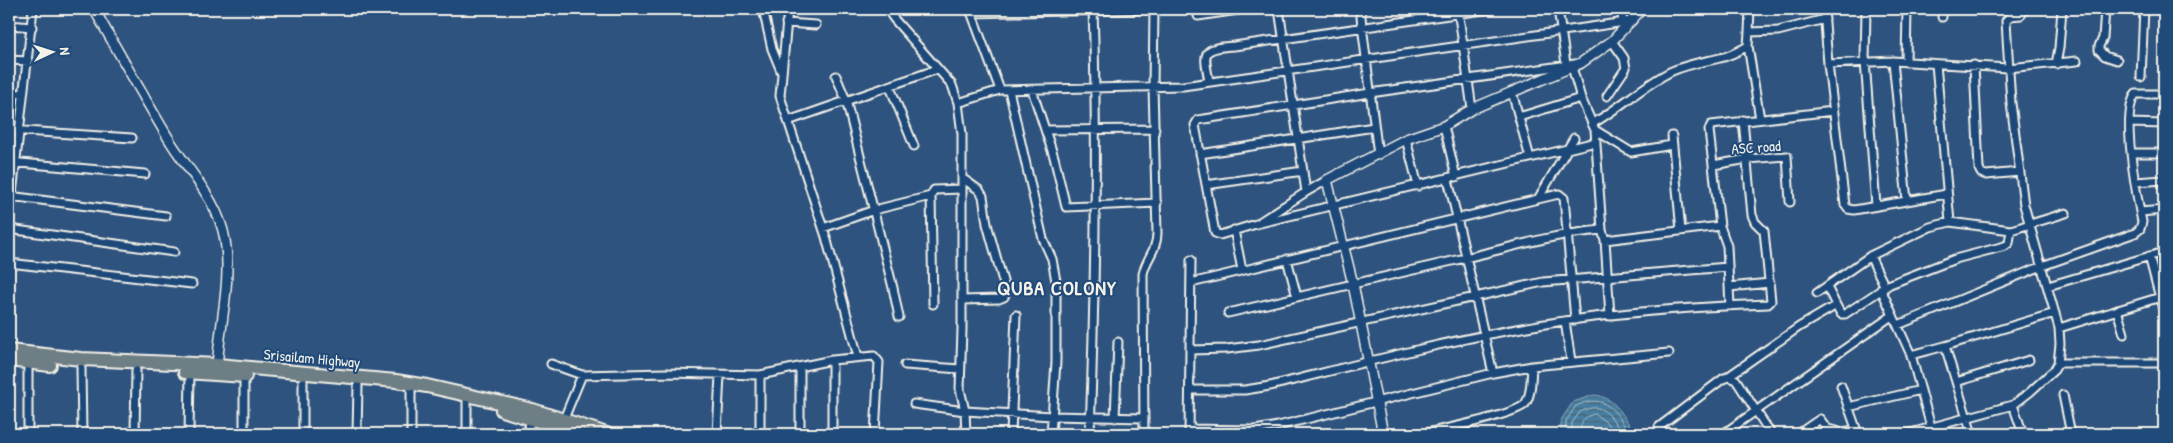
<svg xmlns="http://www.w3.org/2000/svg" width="2173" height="443" font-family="'Patrick Hand',sans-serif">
<defs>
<pattern id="water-rules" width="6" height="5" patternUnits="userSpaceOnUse" patternTransform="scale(1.25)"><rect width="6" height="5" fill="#467da0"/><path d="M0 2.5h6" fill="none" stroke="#476578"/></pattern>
</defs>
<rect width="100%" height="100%" fill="#2e537f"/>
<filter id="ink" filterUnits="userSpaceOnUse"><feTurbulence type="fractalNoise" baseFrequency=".02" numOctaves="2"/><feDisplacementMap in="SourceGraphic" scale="10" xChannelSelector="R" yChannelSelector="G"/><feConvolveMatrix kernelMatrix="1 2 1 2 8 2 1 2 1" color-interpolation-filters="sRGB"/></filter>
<g filter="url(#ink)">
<path fill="url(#water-rules)" stroke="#8cabbd" d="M1594 395C1615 396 1626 419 1634 434H1561V420L1573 402Z"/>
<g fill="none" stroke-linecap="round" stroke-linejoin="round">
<path stroke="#aec3cb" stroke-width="1" d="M1566 434V421L1576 406C1605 392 1616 411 1629 434
M1572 434V423L1580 412C1603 400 1611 416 1622 434
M1580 434C1580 423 1583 416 1595 414L1607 423 1613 434"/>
<defs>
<path id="minor" d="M763 9 772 49 781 71
M788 9 780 96 826 237 858 357
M887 9 894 19 952 85 958 103 962 134V329L960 389 965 411 966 434
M970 9 1000 90
M1279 9 1306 192
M1360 9 1378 155
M1458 9 1472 109
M1558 9 1566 64
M1621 9 1623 22
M1750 9 1749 32 1778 31 1825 19
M1824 9 1828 64 1893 61 2008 68 2077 61
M1866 9 1865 61 1876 206
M2105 9 2103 38 2099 46V50L2105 56 2117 60
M971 13 1154 9 1153 87 1157 233C1157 251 1146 258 1143 274L1144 434
M1198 16 1245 9
M1942 17V9
M786 23 816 25
M9 25 32 27
M1749 32 1748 46 1760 119
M9 60 28 61
M1893 61 1907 201
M1906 62 1907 9
M1575 64 1370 93 1198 120 1195 125 1215 233 1220 235 1256 224 1596 142
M1828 64 1845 205 1848 209 1854 210 1947 194
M1936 64 1950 222
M2056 64 2059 48 2062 9
M1974 65 1979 169 1981 173 1986 175 2020 172
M1572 67 1581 98 1595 130 1602 230 1605 240 1610 316
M836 76 846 100 893 288 899 317
M2141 77 2144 9
M1209 81C1203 51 1202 48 1234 46L1490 9
M890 87 914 146
M1009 90 1043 239 1052 259 1056 281V362L1051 434
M1032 90 1054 157 1066 207 1157 203
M1512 92 1530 158
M9 93 23 94
M1607 96 1626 68 1624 58 1612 41
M958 103 1000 90 1183 86 1632 21
M1519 117 1581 98
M788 121 938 69
M2130 123 2164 124
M1592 124C1620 108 1643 85 1672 71 1688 64 1703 62 1720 58 1730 56 1739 51 1748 46
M1444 126 1456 177
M9 130 132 138
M1045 130 1155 129
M1595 130 1631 152 1672 145
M1672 136 1681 231
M1406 139 1418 186
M2131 153H2164
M1200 154 1374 127
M9 162 145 174
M1713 165 1748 159 1787 156 1790 202
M1448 179 1493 373
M2135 182 2164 180
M1206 185 1303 171
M9 196 166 216
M1538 199 1559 194 1564 198 1575 320
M2140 212 2164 210
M9 221 33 9
M1261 221 1306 192 1327 180
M823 228 874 210 931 196
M9 229 174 252
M1234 230 1242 270
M1605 240 1720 226
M1870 256 1885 287
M2149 256 2164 313
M1287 259 1297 297
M9 263 192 284
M1191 283 1538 199 1574 138
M2048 286 2164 252
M1729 287 1770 283
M1827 287 1837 307
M1881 289 1911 355 1933 434
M1817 293 1870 256 1930 227 1950 222 2011 230 2066 213
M962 300 999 299 1004 297 1006 292 987 224 983 196 979 190 962 178
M933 304 931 196 934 190 962 189
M1730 306 1727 246 1720 226 1709 130 1711 125 1833 111
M2117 310 2124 334
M1228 313C1307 295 1386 277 1465 258 1513 247 1553 234 1602 230
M1565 321 1571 361
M1898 325 2042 266 2135 233 2140 229 2142 222C2137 197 2120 112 2136 94H2164
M2059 328 2164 296
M1190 350 1227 349 1259 345 1543 282 1728 267
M1911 355 1945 346
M832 360V429L835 434
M28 363V434
M2058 363H2164
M551 364 582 375 666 373 760 375 832 360 874 356 879 362 875 434
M905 365 960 369
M800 367V433L834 434
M81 368 82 434
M1726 378 1799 327 1833 307H1837L1841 314H1845L1890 284 1955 259 2005 246 2009 243 2011 230
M303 381V434
M1956 382 2029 360
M1841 386 1858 434
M411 390V434
M1190 390H1245L1270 386C1359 364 1449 340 1539 325 1614 312 1692 307 1768 304L1771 301 1764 231 1755 222 1752 215 1743 120
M2063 395 2071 434
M914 404 965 411 1052 416 1144 418
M2013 405 2023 434
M1848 407 1921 390
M1115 418 1118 342
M563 421 582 375
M1659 427 1724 378 1730 377 1736 380 1771 434
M1189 429 1255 430 1278 426 1493 373 1532 366 1669 353
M1828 429 1841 432 1856 430
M135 434 136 370
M189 434 190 372
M244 434V376
M357 434 358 385
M467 434V400
M527 434 531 419
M717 434 720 375
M760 434V375
M1011 434 1016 315
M1090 434C1095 292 1098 151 1093 9
M1189 434 1191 260
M1421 434C1440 430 1515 415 1525 404 1532 395 1531 377 1532 366
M1723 434 1893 315
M1798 434 1820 419 1831 434
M1907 434 2013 405 2030 392 2054 370 2058 363 2060 344 2059 328 2024 205 2011 103 2006 21 2010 16 2021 15 2025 9
M1972 434 1945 346 2055 313"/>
<path id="tertiary" d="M94 9C119 53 144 98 170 141 190 173 219 202 225 240 232 281 219 328 217 369
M1383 434 1353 284 1327 180 1406 139 1444 126 1472 109 1581 63 1612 41 1642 9"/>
<path id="trunk" d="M9 351 81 359 218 365 396 381 427 386 533 410 607 434
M9 360 50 365
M185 372 245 376
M502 410 581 434"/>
</defs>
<use href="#minor" stroke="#f4f1e8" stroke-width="11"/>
<use href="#tertiary" stroke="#f4f1e8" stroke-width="12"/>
<use href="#trunk" stroke="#f4f1e8" stroke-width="16"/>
<use href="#minor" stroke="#1f4a7a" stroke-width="7"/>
<use href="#tertiary" stroke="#1f4a7a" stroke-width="9"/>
<use href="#trunk" stroke="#6d7e84" stroke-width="12"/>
</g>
</g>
<g text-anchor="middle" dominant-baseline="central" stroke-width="4" stroke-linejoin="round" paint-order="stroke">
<g font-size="15" fill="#f4f1e8" stroke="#1f4a7a">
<text transform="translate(1756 147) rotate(-4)">ASC road</text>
<text transform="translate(312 358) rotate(5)">Srisailam Highway</text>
</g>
<g font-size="20" font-weight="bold" letter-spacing="1" fill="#f4f1e8" stroke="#1f4a7a">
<text x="1057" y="287">QUBA COLONY</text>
</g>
</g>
<rect width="2173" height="443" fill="none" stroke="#1f4a7a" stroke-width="30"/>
<rect x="15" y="15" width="2143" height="413" fill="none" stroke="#f4f1e8" stroke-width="2" filter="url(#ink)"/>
<g transform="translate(52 52) rotate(86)" stroke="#1f4a7a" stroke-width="4" paint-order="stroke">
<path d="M0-4L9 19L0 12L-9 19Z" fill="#f4f1e8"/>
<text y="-8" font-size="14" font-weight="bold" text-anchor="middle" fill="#f4f1e8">N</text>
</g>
</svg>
